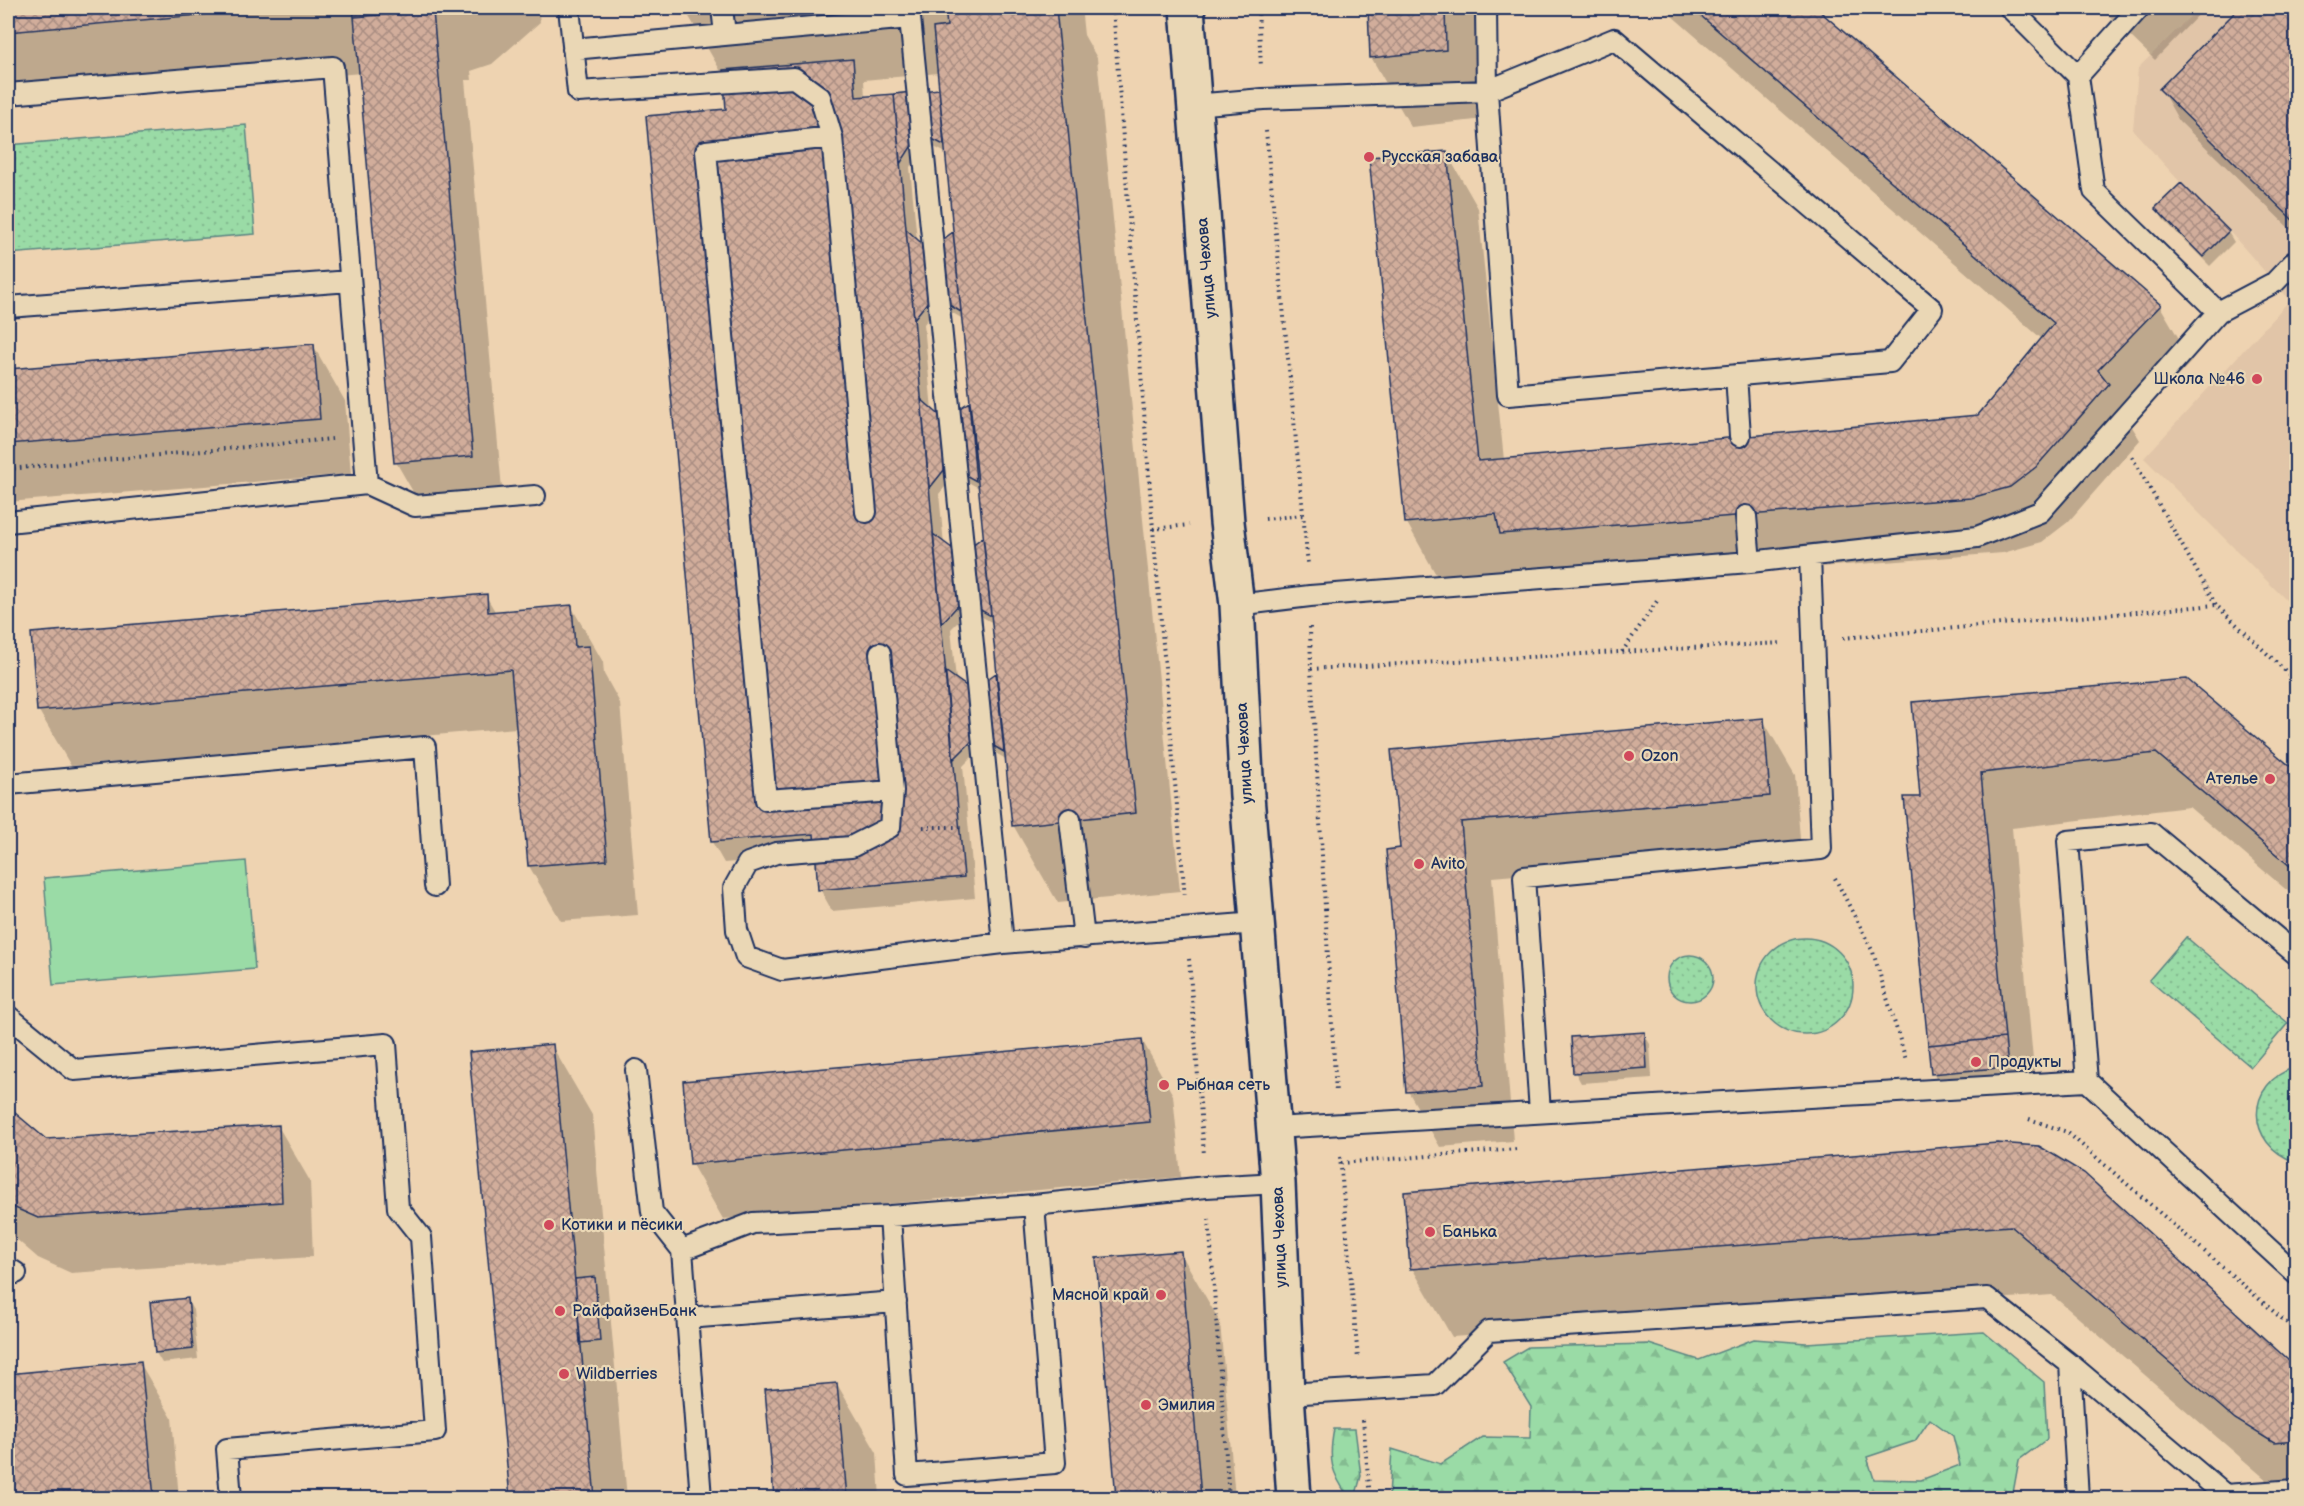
<svg xmlns="http://www.w3.org/2000/svg" width="2304" height="1506" font-family="'Balsamiq Sans',sans-serif">
<defs>
<pattern id="forest-firs" width="22" height="20" patternUnits="userSpaceOnUse" patternTransform="scale(1.5)"><rect width="22" height="20" fill="#9adba6"/><path d="M5 1l3.5 6h-7zM16 11l3.5 6h-7z" fill="#84bc91"/></pattern>
<pattern id="park-dots" width="8" height="8" patternUnits="userSpaceOnUse" patternTransform="scale(1.5)"><rect width="8" height="8" fill="#9adba6"/><path d="M2 2h.1M6 6h.1" fill="none" stroke="#84bc91" stroke-width="1.8" stroke-linecap="round"/></pattern>
<pattern id="building-cross-hatch" width="8" height="8" patternUnits="userSpaceOnUse" patternTransform="scale(1.5)"><rect width="8" height="8" fill="#d1ad9b"/><path d="M0 0l8 8M0 8l8-8" fill="none" stroke="#a98d82"/></pattern>
</defs>
<rect width="100%" height="100%" fill="#eed3b1"/>
<filter id="ink" filterUnits="userSpaceOnUse"><feTurbulence type="fractalNoise" baseFrequency=".0167" numOctaves="2"/><feDisplacementMap in="SourceGraphic" scale="12" xChannelSelector="R" yChannelSelector="G"/><feConvolveMatrix kernelMatrix="1 2 1 2 8 2 1 2 1" color-interpolation-filters="sRGB"/></filter>
<g filter="url(#ink)">
<path fill="#e1c5a8" d="M2199 8H2296V610L2144 458 2290 300 2229 231 2181 183 2133 130 2138 68Z"/>
<path fill="url(#forest-firs)" stroke="#5a8582" stroke-width="1.5" fill-rule="evenodd" d="M1984 1332 2044 1382 2047 1439 2019 1460 2013 1493 1961 1496 1959 1498H1394L1389 1496 1392 1449 1441 1464 1482 1437 1530 1438 1531 1407 1503 1362 1528 1347 1649 1344 1699 1360 1754 1339 1806 1343ZM1930 1419 1953 1436 1960 1465 1921 1480 1874 1479 1867 1457 1915 1441Z
M1334 1429H1355L1361 1476 1355 1498H1349C1331 1472 1328 1460 1334 1429Z"/>
<path fill="url(#park-dots)" stroke="#5a8582" stroke-width="1.5" d="M246 125 255 234 8 254V145Z
M2186 937 2288 1023 2251 1067 2149 980Z
M1757 986a48 48 0 1 1 96 0a48 48 0 1 1-96 0Z
M1667 978a23 23 0 1 1 46 0a23 23 0 1 1-46 0Z
M2296 1067V1162C2245 1145 2244 1083 2296 1067Z"/>
<path fill="#9adba6" stroke="#5a8582" stroke-width="1.5" d="M246 861 255 969 53 985 44 878Z"/>
<path fill="#0003" fill-rule="evenodd" d="M8 8H538L540 22 492 64 471 71 472 80H465L504 511 428 518 396 462 361 73 8 105Z
M684 8H1077L1082 16 1084 35 1097 58 1180 891 1058 903 1013 825 1006 759 983 746 963 766 975 898 832 911 820 889 817 855 724 863 712 842 728 111 723 75ZM939 73 940 90 865 98 864 80ZM926 143 946 153 954 232 929 252 917 240 910 167ZM939 305 963 319 972 410 968 404 944 421 932 410 924 324ZM955 475 979 488 985 543 982 539 960 556 944 544 939 494ZM970 610 993 623 999 681 996 675 972 692 956 680 951 629Z
M1370 8H1483L1485 119 1411 127 1371 57Z
M1663 8H1813L2160 306 2192 361 2131 425 2140 440 2068 522 2042 542 2003 553 1533 589 1522 570 1438 578 1407 523 1371 159 1446 152 1478 208 1504 460 1979 417 2042 339Z
M2101 8H2205L2155 60Z
M2241 8H2296V235L2179 121 2161 89Z
M2157 209 2228 232 2234 242 2210 266 2163 219Z
M313 345 345 401 351 474 8 502V370Z
M486 596 496 613 571 606 603 662 604 674 620 703 638 915 561 921 529 866 517 728 71 766 39 711Z
M2186 681 2296 772V898L2189 807 2012 828 2036 1093 1962 1100 1952 1082 1939 1084 1933 1073 1922 799Z
M1763 720 1795 775 1801 851 1492 877 1513 1141 1440 1147 1408 1091 1401 850 1393 751Z
M1644 1034 1650 1044 1652 1078 1581 1083 1575 1072Z
M1142 1040 1173 1095 1181 1177 723 1219 691 1163Z
M552 1046 592 1115 627 1498H511L470 1053Z
M8 1109 46 1141 278 1126 310 1181 313 1257 71 1273 38 1258 8 1232V1208L9 1209 11 1207 8 1204Z
M1997 1145 2288 1363 2296 1362V1498L2276 1488 2052 1295 1452 1337 1412 1268Z
M1180 1252 1220 1322 1235 1498H1117L1097 1259Z
M187 1300 193 1310 198 1359 162 1363 156 1353 151 1303Z
M140 1363 172 1418 179 1498H8V1376Z
M837 1384 877 1453 880 1498H775L766 1390Z"/>
<path fill="url(#building-cross-hatch)" stroke="#1b2f5e" stroke-width="1.5" d="M8 8H278L8 32Z
M353 8H433V11L354 17Z
M945 8H1056L1136 813 1012 826 933 28 947 26Z
M1368 8H1445L1446 50 1370 58Z
M1692 8H1816L2161 305 2098 370 2109 384 2036 467 2010 487 1971 498 1500 534 1496 514 1405 523 1369 157 1447 151 1478 461 1978 415 2054 323Z
M2239 8H2296V223L2159 89Z
M433 11 473 456 394 463 354 17Z
M853 59 856 97 894 94 964 877 818 890 814 834 711 842 646 116 726 109 723 70Z
M939 89 944 145 920 133 900 164 894 94Z
M2181 183 2229 231 2203 257 2155 208Z
M906 229 929 250 953 232 961 312 933 295 914 319Z
M314 344 320 419 8 444V369Z
M921 399 944 419 969 402 976 481 948 465 929 489Z
M933 534 960 554 983 537 991 616 963 600 941 624Z
M487 594 488 612 572 605 575 647 589 646 607 860 528 866 511 670 37 711 31 633Z
M945 671 972 690 996 673 1004 752 977 736 953 760Z
M2187 679 2296 771V871L2156 753 1981 773 2005 1038 1928 1045 1904 797H1920L1912 702Z
M1764 718 1770 796 1461 822 1483 1086 1406 1092 1386 850 1400 848 1391 750Z
M1645 1032 1647 1068 1573 1073 1571 1037Z
M2005 1038 2008 1067 1931 1074 1928 1045Z
M1142 1039 1150 1122 690 1164 683 1081Z
M553 1044 595 1498H510L469 1052Z
M8 1107 46 1139 279 1125 282 1202 38 1218 8 1205Z
M1997 1143 2039 1146 2084 1173 2289 1361 2296 1360V1441L2274 1443 2235 1419 2011 1226 1410 1269 1404 1192Z
M1181 1251 1201 1498H1116L1096 1258Z
M595 1277 600 1341 580 1343 575 1279Z
M188 1298 193 1349 155 1353 150 1302Z
M141 1361 154 1498H8V1374Z
M837 1383 847 1498H774L765 1389Z"/>
<g fill="none" stroke-linecap="round" stroke-linejoin="round">
<defs>
<path id="service" d="M569 8 578 92 794 78 820 97 832 137 866 512
M722 8 725 34
M573 49 910 18 1003 943
M2078 76 2139 8
M8 94 333 67 367 484
M1194 105 1263 99 1487 91 1614 39 1932 309 1890 362 1508 395 1487 91 1486 8
M832 137 706 151 766 800 893 791
M8 307 350 281
M2218 312 2275 282 2296 260
M1736 375 1740 436
M1746 516 1750 562
M8 522 367 484 415 506 535 496
M1237 605 1310 596 1750 562 1977 537 2040 512 2218 312 2094 191 2078 76 2010 8
M880 653 893 791 890 827 851 847 776 853 748 863 734 888 737 930 746 957 782 970 1003 943 1257 923
M8 784 425 747 435 886
M1070 819 1084 938
M8 1016 74 1070 386 1044 398 1208 421 1237 435 1431 227 1449 231 1498
M636 1070 652 1212 682 1250 701 1498
M2087 1081 2068 841 2151 833 2296 954
M1540 1112 1524 877 1821 849 1810 556
M1274 1128 2087 1081 2296 1274
M890 1216 907 1475 1055 1463 1034 1205
M682 1250 753 1223 890 1216 1034 1205 1206 1187 1278 1183
M8 1268 16 1273
M687 1318 896 1302
M2070 1364 2078 1498
M1287 1394 1435 1385 1489 1331 1987 1298 2070 1364 2225 1495 2296 1490"/>
<path id="minor" d="M1187 8 1227 522 1237 605 1247 796 1278 1183 1287 1394 1294 1498"/>
</defs>
<use href="#service" stroke="#1b2f5e" stroke-width="24"/>
<use href="#minor" stroke="#1b2f5e" stroke-width="38"/>
<path stroke="#1b2f5e" stroke-width="4" stroke-dasharray="1.5 4.5" stroke-linecap="butt" d="M1113 8 1153 529 1185 898
M1258 8 1261 67
M1266 131 1308 565
M2132 457 2216 605
M8 469 332 439
M1265 519 1303 515
M1153 529 1189 525
M1310 627 1311 669 1336 1093
M1843 638 2216 605 2296 681
M1622 652 1657 601
M1311 669 1782 643
M923 827H961
M1835 878 1873 952 1906 1060
M1189 959 1204 1155
M2029 1119 2067 1132 2288 1324 2296 1328
M1340 1157 1358 1359
M1341 1163 1517 1149
M1209 1219 1229 1498
M1363 1420 1370 1498"/>
<use href="#service" stroke="#ead7b5" stroke-width="20"/>
<use href="#minor" stroke="#ead7b5" stroke-width="33"/>
</g>
</g>
<g fill="#d1495b" stroke="#ead7b5" stroke-width="2">
<circle cx="1369" cy="157" r="6"/>
<circle cx="2257" cy="379" r="6"/>
<circle cx="1629" cy="756" r="6"/>
<circle cx="2270" cy="779" r="6"/>
<circle cx="1419" cy="864" r="6"/>
<circle cx="1976" cy="1062" r="6"/>
<circle cx="1164" cy="1085" r="6"/>
<circle cx="549" cy="1225" r="6"/>
<circle cx="1430" cy="1232" r="6"/>
<circle cx="1161" cy="1295" r="6"/>
<circle cx="560" cy="1311" r="6"/>
<circle cx="564" cy="1374" r="6"/>
<circle cx="1146" cy="1405" r="6"/>
</g>
<g text-anchor="middle" dominant-baseline="central" stroke-width="4.5" stroke-linejoin="round" paint-order="stroke">
<g font-size="16" fill="#1b2f5e" stroke="#ead7b5" text-anchor="start">
<text x="1381" y="157">Русская забава</text>
<text x="2245" y="379" text-anchor="end">Школа №46</text>
<text x="1641" y="756">Ozon</text>
<text x="2258" y="779" text-anchor="end">Ателье</text>
<text x="1431" y="864">Avito</text>
<text x="1988" y="1062">Продукты</text>
<text x="1176" y="1085">Рыбная сеть</text>
<text x="561" y="1225">Котики и пёсики</text>
<text x="1442" y="1232">Банька</text>
<text x="1149" y="1295" text-anchor="end">Мясной край</text>
<text x="572" y="1311">РайфайзенБанк</text>
<text x="576" y="1374">Wildberries</text>
<text x="1158" y="1405">Эмилия</text>
</g>
<g font-size="16" fill="#1b2f5e" stroke="#ead7b5">
<text transform="translate(1207 268) rotate(-95)">улица Чехова</text>
<text transform="translate(1245 753) rotate(-93)">улица Чехова</text>
<text transform="translate(1280 1237) rotate(-92)">улица Чехова</text>
</g>
</g>
<rect width="2304" height="1506" fill="none" stroke="#ead7b5" stroke-width="30"/>
<rect x="15" y="15" width="2274" height="1476" fill="none" stroke="#1b2f5e" stroke-width="2" filter="url(#ink)"/>
</svg>
